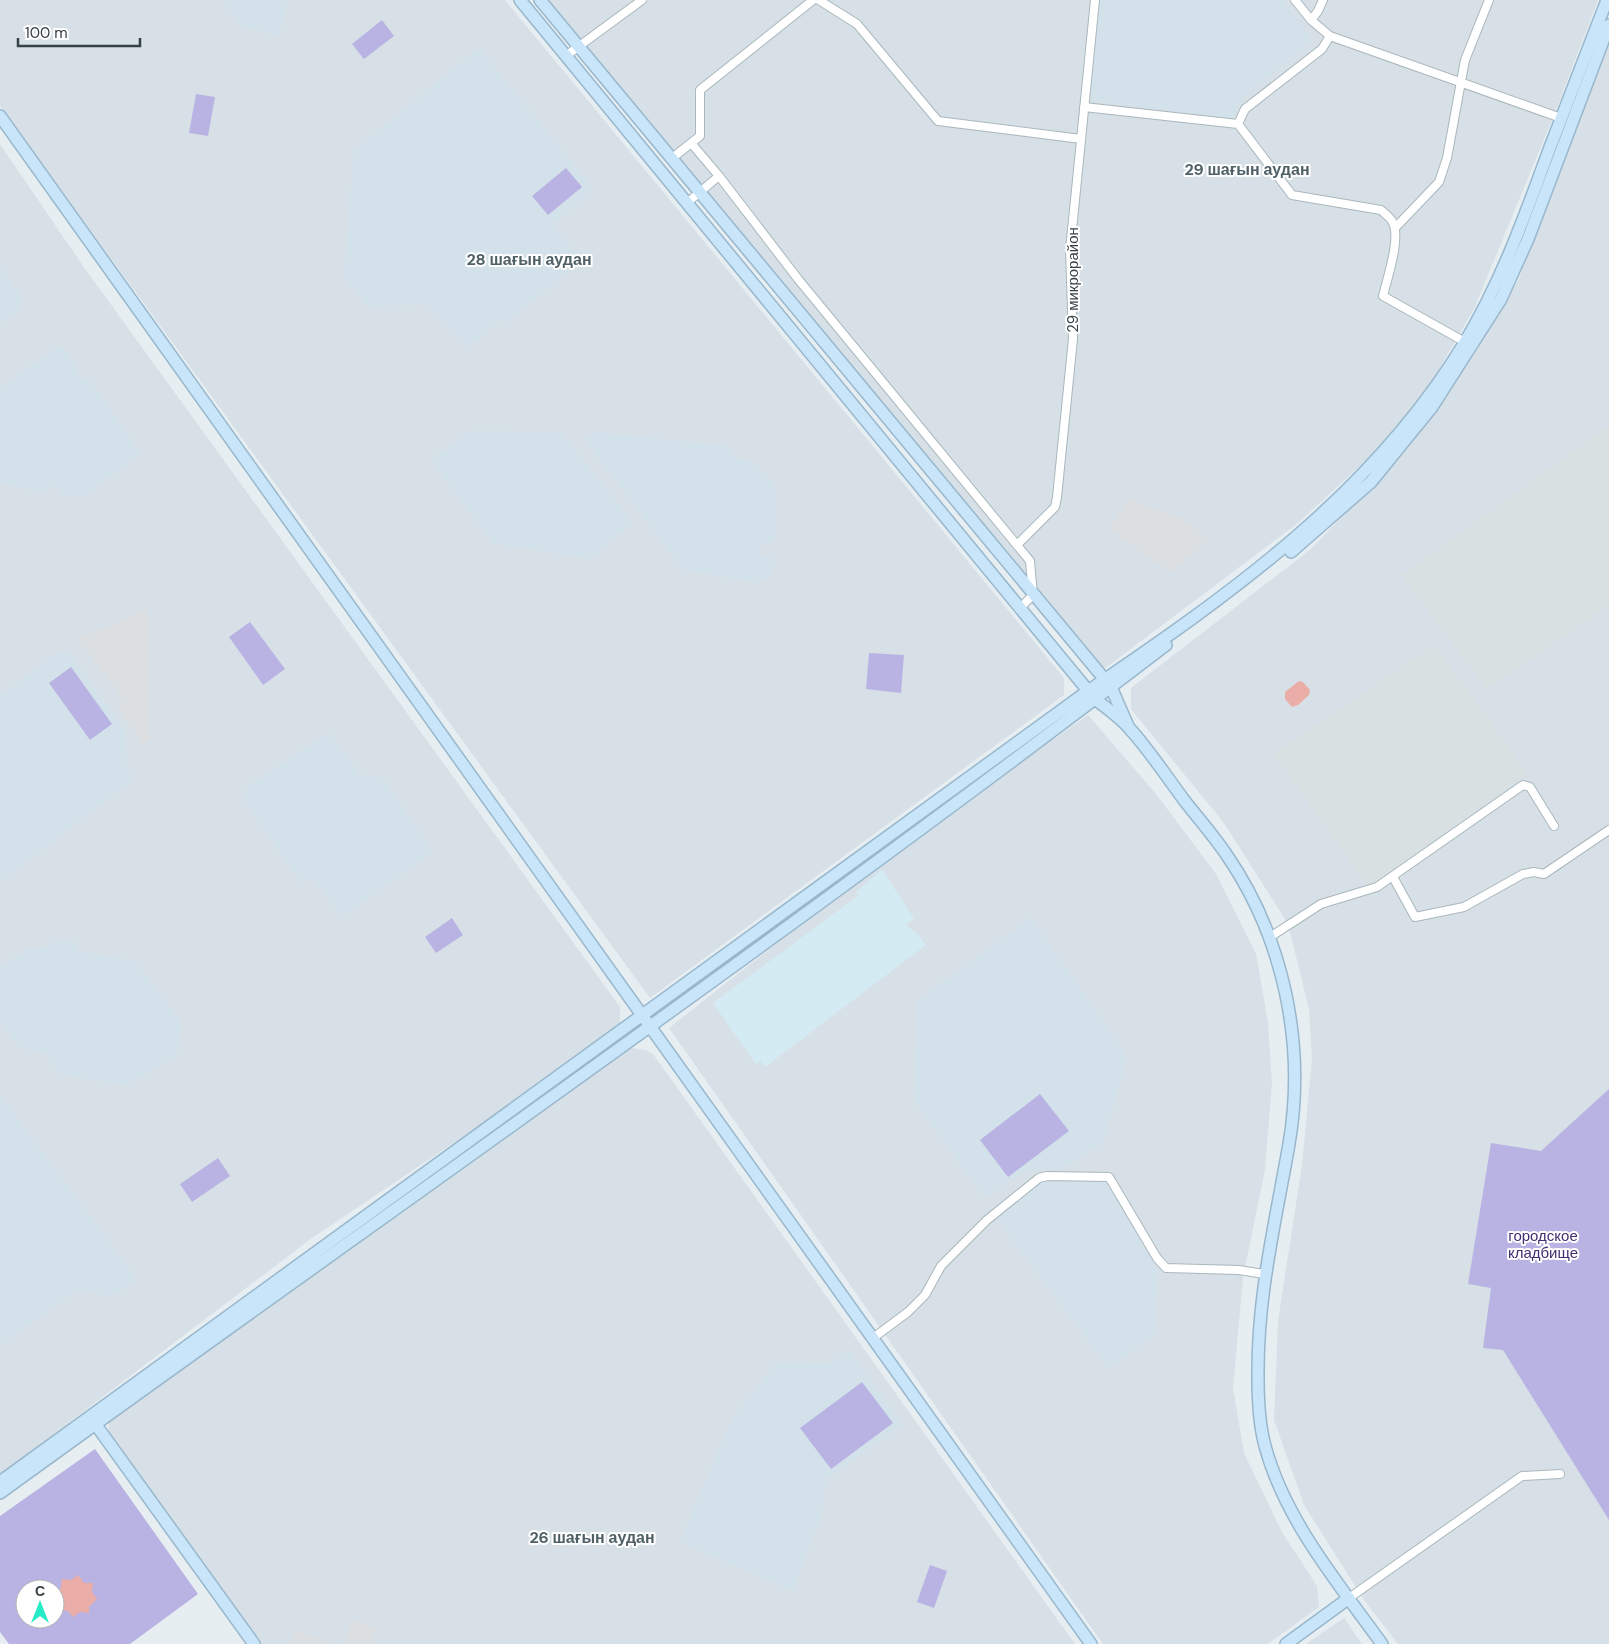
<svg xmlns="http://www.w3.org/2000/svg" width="1609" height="1644" font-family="'DM Sans',sans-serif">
<rect width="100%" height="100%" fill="#e7eef2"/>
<path fill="#d6e0e6" d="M0 0H505L1064 678V695L650 998 0 106Z
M541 0H1598L1554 115 1474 309 1421 400 1372 455 1298 523 1104 669Z
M1609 35V1644H1398L1364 1600 1304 1505 1274 1420 1278 1321 1302 1165 1312 1059 1309 1009 1288 924 1224 823 1131 709V688L1311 549 1408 448 1477 350 1518 281Z
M0 144 83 266 620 1007V1031L312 1238 0 1475Z
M1088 715 1156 794 1216 874 1256 954 1268 1022 1272 1083 1265 1170 1243 1277 1233 1388 1244 1453 1282 1532 1317 1586 1319 1607 1268 1644H1103L669 1028 867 872Z
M630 1048 646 1050 653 1054 1075 1644H257L108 1435 109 1421 622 1051Z
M1344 1618 1362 1644H1306Z"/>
<path fill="#d4ebf3" d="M882 869 914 919 906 925 919 935 926 945 765 1067 761 1061 756 1064 713 1003 858 896 856 892Z"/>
<path fill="#d9e0e2" d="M1609 426V605L1487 689 1402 575Z
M1434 645 1486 715 1526 774 1369 887 1274 754Z"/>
<path fill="#d2e1ea" d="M222 0H288L279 36 243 26Z
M1099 0H1282L1313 40 1242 98 1232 119 1089 100Z
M479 48 593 189 552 225 581 260 506 323 502 318 470 347 428 304 367 306 344 276 354 151Z
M0 266 23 300 20 309 0 323Z
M61 345 78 367 76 371 83 379H89L140 454 82 497 63 495 58 487 50 486 44 492 0 483V388Z
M470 431 560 432 633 522 590 559 493 543 431 460Z
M596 432 727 446 737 461 742 458 753 462 776 487 775 539 768 544H760L759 554 774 559 775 564 771 576 759 583 684 570 585 440Z
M59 651 70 654 125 730 127 767 133 779 0 882V697Z
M329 733 360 775 382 777 433 852 342 916 312 877 302 883 245 802 247 787Z
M1031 918 1127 1056 1103 1143 1063 1168 1027 1170 985 1198 914 1100 917 1001Z
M72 940 79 951 135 961 182 1023 176 1056 126 1085 61 1075 44 1052 20 1048 0 1023V969L27 949 44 948 56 941 66 944Z
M0 1095 137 1280 111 1297 78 1289 0 1346Z
M1041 1181 1109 1183 1158 1271 1154 1335 1109 1368 996 1218Z
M849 1350 903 1425 826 1479 822 1513 793 1591 680 1542 732 1419 777 1362 830 1363Z"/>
<path fill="#b9b3e3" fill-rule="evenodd" d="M382 20 394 36 364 59 352 44Z
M196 94 215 97 208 136 189 133Z
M566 168 582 187 548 215 532 196Z
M250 622 285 669 263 685 229 637Z
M869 653 904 655 901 693 866 689Z
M71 667 112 724 90 740 49 683Z
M452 918 463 935 436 953 425 937Z
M1609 1089V1520L1503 1350 1483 1348 1491 1288 1468 1284 1491 1143 1541 1151Z
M1040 1094 1069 1131 1008 1177 980 1140Z
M218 1158 230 1176 192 1202 180 1184Z
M862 1382 893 1423 831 1469 800 1428Z
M95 1449 198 1594 130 1644H9L0 1632V1516ZM25 1589H55V1619H25Z
M930 1565 947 1571 934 1608 917 1602Z"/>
<path fill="#dcdfe1" d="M1130 499 1187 521 1209 541 1170 572 1108 528Z
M146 610 150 617V740L142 744 120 709 122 697 78 639Z
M353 1620 376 1628 370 1644H344Z
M295 1630 333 1644H290Z"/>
<path fill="#ebada8" d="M1299 681 1303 682 1310 690 1309 695 1298 705 1292 707 1285 699V692Z
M78 1575 84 1583H93L92 1592 97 1599 89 1607V1613L80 1612 73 1617 68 1611 58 1609 60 1601 55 1593 61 1588 62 1579 71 1580Z"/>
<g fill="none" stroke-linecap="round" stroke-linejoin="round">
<defs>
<path id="street" d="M819 0 857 24 938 121 1081 139
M1295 0 1311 20 1330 36 1561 118
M1311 20 1318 11 1323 0
M567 55 642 0
M1084 107 1238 124 1292 195 1381 210C1384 213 1390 217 1392 221 1402 236 1387 279 1383 296L1465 342
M1238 124 1245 109 1322 49 1330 36
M691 143 719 176
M671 159 700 136V90L813 0
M688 202 719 176 798 279 1030 561 1033 595 1019 609
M1395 228 1439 182 1447 158 1465 60 1489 0
M1017 545 1055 507 1057 497 1073 339 1070 250 1095 0
M1393 877 1415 917 1464 907 1523 874 1534 872 1544 874 1609 830
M1270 937 1321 904 1377 887 1523 785 1530 787 1554 826
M873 1338 908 1312 925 1295 941 1266 987 1220 1039 1178 1047 1176 1109 1177 1157 1258 1166 1268 1239 1270 1264 1274
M1349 1598 1522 1476 1560 1474"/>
<path id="secondary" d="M520 0 1094 698C1106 708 1120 717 1130 729 1150 751 1166 776 1184 800 1198 818 1213 835 1226 854 1284 938 1306 1045 1289 1144 1275 1224 1257 1297 1258 1378 1258 1401 1259 1424 1265 1446 1285 1520 1338 1583 1382 1644
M540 0 1111 687 1128 726
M0 116 1091 1644
M1291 552 1371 482 1432 407 1501 299 1528 239 1609 25
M91 1418 254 1644
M0 1482 1088 691C1231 594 1374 493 1465 342 1501 282 1525 216 1549 150 1568 100 1588 50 1607 0
M0 1493C389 1211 784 937 1166 645
M1286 1644 1349 1598"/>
</defs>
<use href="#street" stroke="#aab7bd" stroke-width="10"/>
<use href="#secondary" stroke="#98b7cc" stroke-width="14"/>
<use href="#street" stroke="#fff" stroke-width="8"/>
<use href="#secondary" stroke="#c9e5fa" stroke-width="11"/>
</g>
<g text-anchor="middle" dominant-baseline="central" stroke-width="4" stroke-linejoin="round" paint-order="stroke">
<g font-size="15" fill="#374145" stroke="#fff">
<text transform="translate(1073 280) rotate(-90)">29 микрорайон</text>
</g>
<g font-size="15" fill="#422e72" stroke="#fff">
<text x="1543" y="1236">городское<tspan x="1543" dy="17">кладбище</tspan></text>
</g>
<g font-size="16" font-weight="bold" fill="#4f6067" stroke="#fff">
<text x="1247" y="169">29 шағын аудан</text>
<text x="529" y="259">28 шағын аудан</text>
<text x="592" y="1537">26 шағын аудан</text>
</g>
</g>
<g transform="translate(40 1604)"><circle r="24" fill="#ffffff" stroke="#afb3b5"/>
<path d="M0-4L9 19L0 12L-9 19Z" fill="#27eac7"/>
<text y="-8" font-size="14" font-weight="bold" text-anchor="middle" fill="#374145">С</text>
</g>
<path d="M18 38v8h122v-8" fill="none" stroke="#374145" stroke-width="2.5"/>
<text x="25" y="38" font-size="15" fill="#374145" stroke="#ffffff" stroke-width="4" paint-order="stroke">100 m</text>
</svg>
